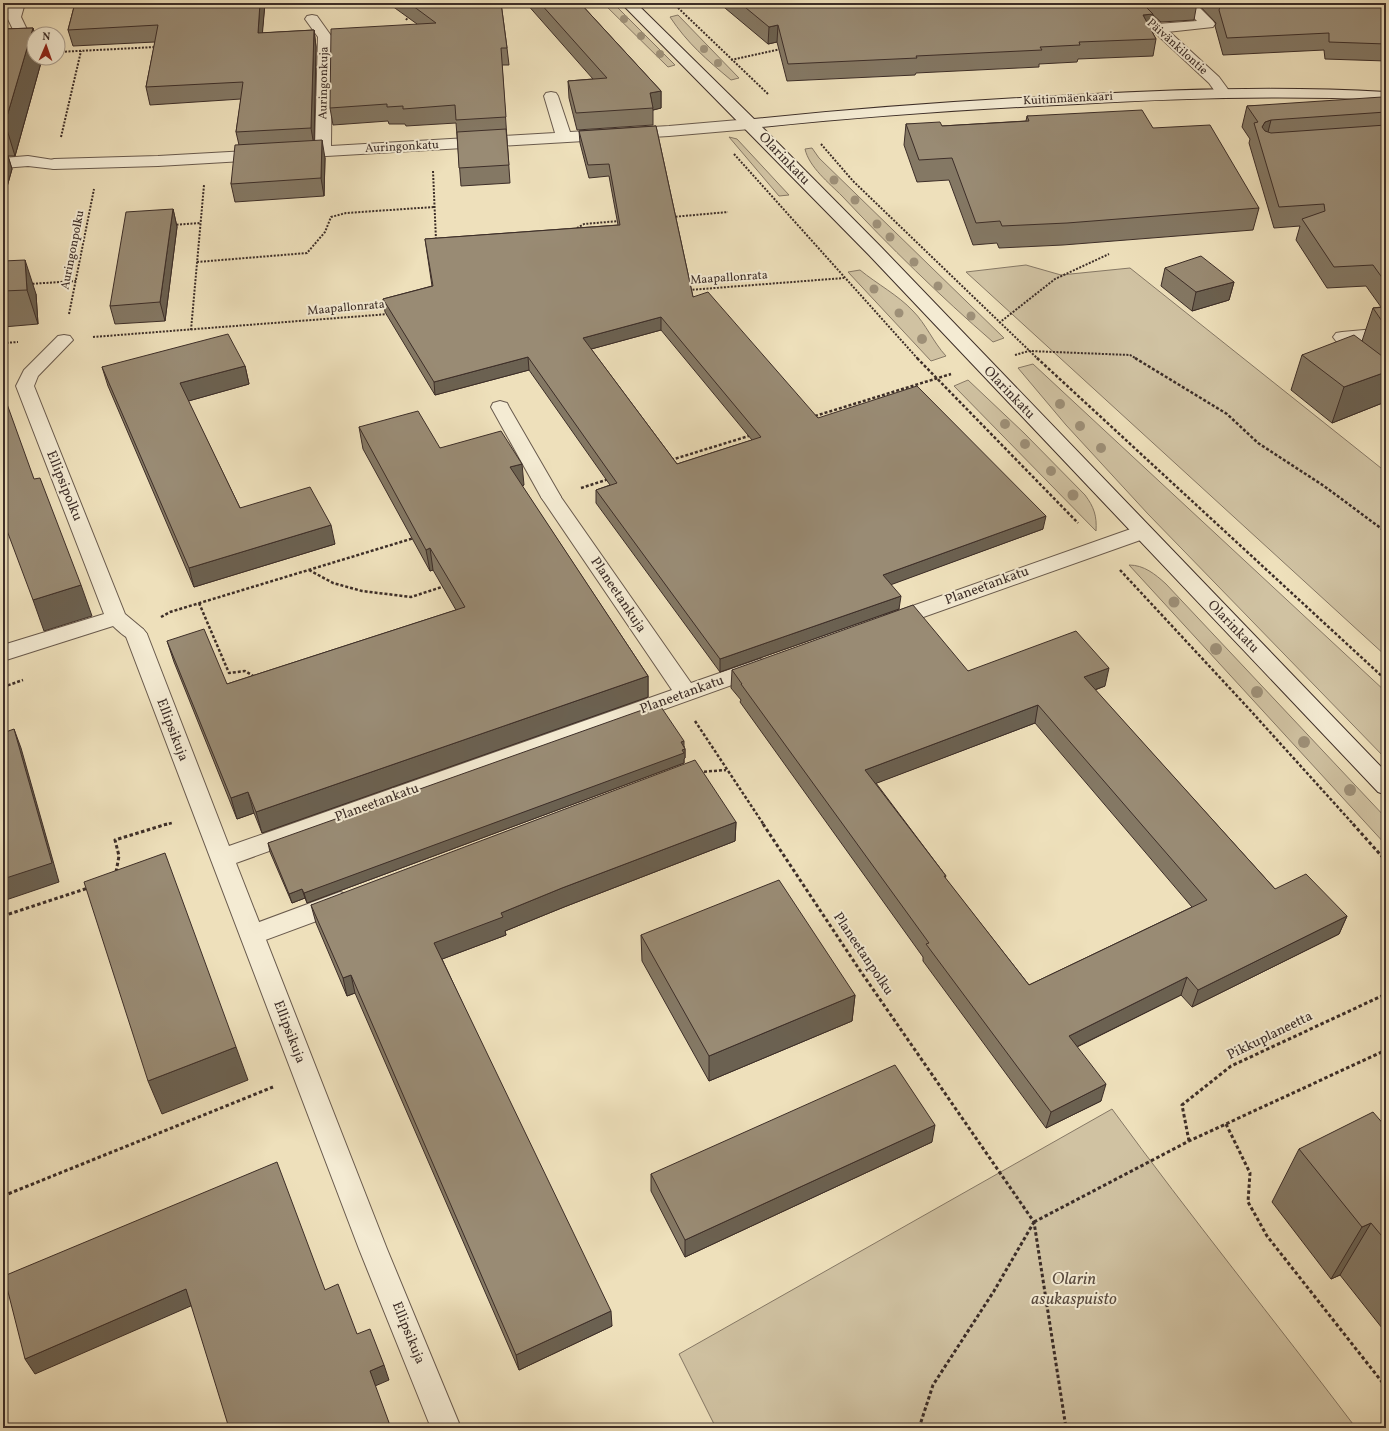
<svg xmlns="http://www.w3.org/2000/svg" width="1389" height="1431" font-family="Vollkorn,serif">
<rect width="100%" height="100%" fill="#eee0bb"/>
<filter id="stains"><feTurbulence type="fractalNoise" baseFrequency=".005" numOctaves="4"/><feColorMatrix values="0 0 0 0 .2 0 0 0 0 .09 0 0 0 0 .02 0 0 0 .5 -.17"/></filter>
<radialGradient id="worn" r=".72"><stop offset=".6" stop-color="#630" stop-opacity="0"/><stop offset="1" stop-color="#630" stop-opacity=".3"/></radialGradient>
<path fill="#d0c2a2" stroke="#867865" d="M603 3H613L675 65 668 67Z
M678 15 739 78 731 80C706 59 688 44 670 17Z
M729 137 737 139 789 195 779 196Z
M812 148 819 158 1004 338 993 342C940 296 890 247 842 196 829 183 809 167 805 149Z
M1026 265 1061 275 1130 268 1386 472V656L966 272Z
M860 270C877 284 898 295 913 311 926 324 933 342 946 356L931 361 848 272Z
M1033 364 1386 692V759L1148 514 1066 425 1018 368Z
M968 380 1024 433 1085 495C1094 507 1097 516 1096 531L954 386Z
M1129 565C1144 565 1155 574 1166 584L1386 818V845Z
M1112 1109C1191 1217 1275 1321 1356 1428H716L679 1354Z"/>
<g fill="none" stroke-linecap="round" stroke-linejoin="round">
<defs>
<path id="lane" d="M1183 3H1195L1213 21 1215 24 1213 27 1167 32 1152 31 1150 28 1152 25 1157 24 1197 21 1182 5Z
M3 5 21 6 23 9 21 12 3 13Z
M28 156 60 161 62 164 60 167 54 169 28 166 3 168V158Z
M64 335 70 336 73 340 38 376 34 386 125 614 143 629 147 634 143 639C130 643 123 635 113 626L3 661V645L104 614 16 386 24 370 58 336Z
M500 401 507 403 509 407 561 497 558 501 551 503 544 501 541 497 491 407 493 403Z
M340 892 349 895 352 902 349 909 252 945 243 942 240 935 243 928Z"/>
<path id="street" d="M11 3H25L21 17 32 40 30 43 25 44 20 43 18 40 7 17Z
M1123 3H1138L1219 77 1230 92 1228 95C1217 98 1215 91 1209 83Z
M312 15 317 16 332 37 331 146 555 133 544 96 546 93 551 92 556 93 558 96 570 132 669 126 750 119 755 121 758 124 755 127 750 129 669 136 158 166 54 169 48 167 46 164 48 161 54 159 158 156 315 147 318 37 305 19 307 16Z
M1386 328V338L1342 342 1336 341 1333 337 1336 333 1342 332Z
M551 491 558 493 691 683 760 659 768 662 771 667 768 672 236 863 387 1249 461 1428H431L359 1249 125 634 129 629 136 627 143 629 147 634 229 846 672 690 541 497 544 493Z
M1142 525 1149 527 1152 532 1149 537 898 626 891 628 884 626 881 621 884 616Z"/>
<path id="secondary" d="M621 3H636L754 119C861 108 969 100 1077 95 1180 89 1283 86 1386 92V100C1283 95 1181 98 1078 104 973 109 867 116 762 127L881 247 1386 772V795L1378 792 869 255Z"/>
</defs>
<use href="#lane" stroke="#695a4d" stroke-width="2"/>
<use href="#street" stroke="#695a4d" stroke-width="2"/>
<use href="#secondary" stroke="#3d2e28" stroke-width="2"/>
<path stroke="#3d2e28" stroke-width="2" stroke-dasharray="2 1.5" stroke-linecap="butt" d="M673 3 768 94
M61 5 77 6
M406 20 410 15
M58 52 156 47
M731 60 781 49
M61 137 81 51
M821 144 853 181 1038 359
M734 154 918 359
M433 171 436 240
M672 217 728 212
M173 225 200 223
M574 230 584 224 619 221
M197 262 307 253 325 232 331 217 346 213 434 207
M29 284 76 281
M689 290 844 278
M69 314 94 189
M999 323 1055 279 1109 254
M191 330 204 185
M93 337 389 314
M3 343 18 342
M1015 355 1029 351 1130 355 1137 359"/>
<path stroke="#3d2e28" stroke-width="2.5" stroke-dasharray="3 2" stroke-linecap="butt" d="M917 358 1078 523
M1037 358 1386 680
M1135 358 1227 414 1258 443 1324 486 1386 532
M815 416 951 374
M671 460 752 435
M581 488 609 479
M309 570 333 583 362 591 411 597 445 586
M1120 570 1250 710 1354 825
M199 603 229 673 245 671 255 677
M161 617 170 612 414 538
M3 687 23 680
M695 721 764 825
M699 772 726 770
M164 825 172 823"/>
<path stroke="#3d2e28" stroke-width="3" stroke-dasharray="3.5 2.5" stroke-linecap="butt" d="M763 824 859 969 1034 1222 1066 1428
M1353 824 1386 861
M116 872 119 856 115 840 167 824
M3 916 88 888
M1226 1124 1250 1173 1248 1202 1267 1236 1386 1387
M1189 1141 1182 1105 1231 1066 1386 994
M3 1196 273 1087
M1034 1222 1189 1141 1386 1050
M919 1428 933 1385 994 1291 1034 1222"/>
<use href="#lane" fill="#f4ebd3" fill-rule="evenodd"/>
<use href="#street" fill="#f4ebd3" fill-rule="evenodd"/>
<use href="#secondary" fill="#f4ebd3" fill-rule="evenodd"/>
</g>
<g fill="#9d8f77">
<circle cx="624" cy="19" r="4"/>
<circle cx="641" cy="36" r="4"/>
<circle cx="704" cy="49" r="4"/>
<circle cx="660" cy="54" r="4"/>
<circle cx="718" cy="63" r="4"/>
<circle cx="834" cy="180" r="4.5"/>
<circle cx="855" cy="200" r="4.5"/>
<circle cx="877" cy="224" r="4.5"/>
<circle cx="890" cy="237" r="4.5"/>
<circle cx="914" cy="262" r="4.5"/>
<circle cx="938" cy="286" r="4.5"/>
<circle cx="874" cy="289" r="4.5"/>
<circle cx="899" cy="313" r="4.5"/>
<circle cx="971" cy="316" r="4.5"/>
<circle cx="922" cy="339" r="5"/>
<circle cx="1060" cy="404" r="5"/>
<circle cx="1005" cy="424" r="5"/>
<circle cx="1080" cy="426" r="5"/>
<circle cx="1025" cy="444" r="5"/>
<circle cx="1101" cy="448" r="5"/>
<circle cx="1051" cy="471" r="5"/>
<circle cx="1073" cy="495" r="5.5"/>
<circle cx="1174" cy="602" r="5.5"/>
<circle cx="1216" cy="649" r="6"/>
<circle cx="1257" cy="692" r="6"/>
<circle cx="1304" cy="742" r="6"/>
<circle cx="1350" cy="790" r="6"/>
</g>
<path fill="#847864" stroke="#3d2e28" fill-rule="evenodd" d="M75 3H265L262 33 314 30 316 47 314 140 325 158 324 196 235 202 231 184 239 145 236 132 241 99 150 105 146 87 155 42 73 46 68 30Z
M388 3H501L507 48 509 65H502L510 183 461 186 456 123 406 126 405 124H389L388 121 333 125 330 108 417 24Z
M526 3H580L661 91V108L653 110V125L577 130 569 98 568 81 593 79Z
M719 3H1386V61L1325 59 1324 50 1223 55 1215 26 1216 23 1197 3 1194 20 1161 22 1153 15 1150 28 1156 39 1153 56 1078 59 1077 62 1039 64V67L916 73 915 75 787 81 777 42 768 44Z
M33 28 35 34H34V58H41L42 59 15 156H8L12 169 3 201V29Z
M1386 103V400L1385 402 1332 423 1291 390 1302 355 1362 341 1373 308 1381 307 1366 286 1327 288 1296 240 1300 226 1274 228 1249 143 1250 139 1242 127 1247 106Z
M1027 116 1153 128 1259 208 1253 230 1063 245 999 248 997 243 973 245 949 180 917 182 904 145 906 124 942 126 1026 121Z
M656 126 693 297 818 418 1043 529 891 584 899 609 720 672 596 503V490L610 485 529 370 435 395 385 312 383 299 432 286 425 239 618 225 609 176 589 178 580 143 579 131ZM661 330 752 440 677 464 591 349Z
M173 209 177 227 165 321 115 324 110 306Z
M3 261 36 294 38 324 3 327Z
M1165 268 1234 282 1229 300 1192 311 1161 286Z
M245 366 249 384 188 401 240 508 335 544 194 587 108 386 102 367Z
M359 427 440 448 524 485 522 486 648 676V697L262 833 254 813 237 819 174 662 167 641 227 684 456 610 433 570 430 571 363 449Z
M732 670 968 671 1105 686 1095 690 1275 889 1347 916 1339 934 1192 1007 1181 995 1077 1047 1101 1101 1046 1128 923 961V957L740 702 741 700 731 688ZM1035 723 1192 907 1029 985 945 878 946 876 876 783Z
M684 746 685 749V758L684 759V763L307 903 305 898 292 903 270 852 268 843Z
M736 822 735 841 564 907 505 931 506 935 442 959 612 1326 519 1370 355 993 347 996 316 923 311 905Z
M641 935 855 995 852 1021 709 1081 642 961Z
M1386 1127V1333L1340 1275 1331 1279 1272 1202 1299 1149Z
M932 1142 685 1257 651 1191V1174Z"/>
<path fill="#6b6151" stroke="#3d2e28" d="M260 3H265L261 50 258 33Z
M1153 14 1150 30 1143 15Z
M778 25 777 42 768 44 769 27Z
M33 28 35 34H34V58H41L42 59 15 156 5 123Z
M314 30 316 47 314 146 311 128Z
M661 91V108L653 110 650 93Z
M1271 120 1266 140 1262 127 1265 122Z
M3 140 12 169 3 201Z
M322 140 325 158 324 196 321 178Z
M173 209 177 227 165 321 160 302Z
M25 260 36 294 38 324 27 290Z
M1234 282 1229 300 1192 311 1196 292Z
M661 317V330L584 351 583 338Z
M528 357 529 370 435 395 434 382Z
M245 366 249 384 185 402 180 383Z
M1386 372V400L1385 402 1332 423 1344 387Z
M522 464 524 485 512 489 510 467Z
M1046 516 1043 529 882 588 883 575Z
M331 525 335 544 194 587 189 568Z
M430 548 433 570 430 571 426 550Z
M81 585 92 616 44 631 33 600Z
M901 596 899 609 720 672V659Z
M1109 668 1105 686 1080 695 1084 677Z
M648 676V697L262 833 256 812Z
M1038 705 1035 723 864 788 865 770Z
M14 729 21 748 59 882 3 901V879Z
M684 741V749H685V758L684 759V763L307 903 304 893Z
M248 792 254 813 237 819 231 798Z
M736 822 735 841 564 907 505 931 506 935 437 961 434 943 501 913 562 888Z
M302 889 305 898 292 903 289 894Z
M1347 916 1339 934 1192 1007 1198 990Z
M351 975 355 993 347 996 343 978Z
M1187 977 1181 995 1064 1053 1069 1036Z
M855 995 852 1021 709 1081V1056Z
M236 1047 248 1080 162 1114 148 1081Z
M1106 1084 1101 1101 1046 1128 1051 1112Z
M935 1125 932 1142 685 1257V1240Z
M1371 1223 1340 1275 1331 1279 1362 1227Z
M186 1289 193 1305 35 1374 25 1359Z
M611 1311 612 1326 519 1370 516 1355Z
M384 1365 389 1380 375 1386 370 1371Z"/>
<path fill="#998b74" stroke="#3d2e28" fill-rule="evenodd" d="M75 3H260L258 33 314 30 311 128 236 132 243 82 146 87 158 25 68 30Z
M409 3H501L507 48H501L506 117 456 120 455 105 403 109V106L387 107V104L330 108 331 29 436 23Z
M540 3H580L661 91 650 93 653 108 576 113 568 81 607 78Z
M740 3H1142L1153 14 1143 15 1156 39 1079 42 1080 45 1040 47 1042 50 916 56 917 58 788 64 778 25 769 27Z
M1162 3H1197L1165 6Z
M1217 3H1386V44L1329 42V33L1227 38 1219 10 1220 7Z
M33 28 5 123H3V29Z
M1382 97 1386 103V112L1271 120 1265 122 1262 127 1265 131 1271 133 1386 125V283L1373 265 1334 267 1302 219 1325 211 1324 204 1279 207 1254 123 1258 122 1247 106Z
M1142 110 1153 128 1210 125 1259 208 1067 223 1002 226 1000 221 976 223 952 158 919 160 906 124 940 122 942 126 1029 121 1027 116Z
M656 126 693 297 708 292 818 418 917 386 1046 516 883 575 901 596 720 659 596 490 617 483 528 357 434 382 383 299 433 286 425 239 620 225 609 164 588 165 579 131ZM661 317 761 437 677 464 583 338Z
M506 129 509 165 459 168 457 132Z
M322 140 321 178 231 184 235 145Z
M173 209 160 302 110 306 126 212Z
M1201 256 1234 282 1196 292 1165 268Z
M25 260 27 290 3 291V261Z
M1386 307V327L1373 308Z
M228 334 245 366 180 383 240 508 310 487 331 525 189 568 102 367Z
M1354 335 1386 359V372L1344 387 1302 355Z
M7 404 34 479 40 478 81 585 33 600 3 520V405Z
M418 411 440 448 501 431 522 464 510 467 648 676 256 812 248 792 231 798 167 641 204 629 227 684 465 607 430 548 426 550 359 427Z
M913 605 968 671 1076 631 1109 668 1084 677 1275 889 1306 874 1347 916 1198 990 1187 977 1069 1036 1106 1084 1051 1112 926 944 929 943 741 684H742L732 670ZM1038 705 1207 900 1029 985 944 876H946L865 770Z
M659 704 684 741 681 742 685 749 682 750 684 753 304 893 302 889 289 894 268 843Z
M14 729 52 863 3 879V733Z
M695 760 736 822 562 888 501 913 503 917 434 943 611 1311 516 1355 351 975 343 978 311 905Z
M165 853 236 1047 148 1081 84 882Z
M779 880 855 995 709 1056 641 935Z
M895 1065 935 1125 685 1240 651 1174Z
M1373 1112 1386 1127V1241L1371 1223 1362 1227 1299 1149Z
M277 1162 325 1290 338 1284 357 1334 370 1329 384 1365 370 1371 391 1428H229L186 1289 25 1359 4 1276Z"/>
<g text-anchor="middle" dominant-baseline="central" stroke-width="4" stroke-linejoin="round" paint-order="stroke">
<g font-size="12" fill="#3d2e28" stroke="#f4ebd3">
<text transform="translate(1177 47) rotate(42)">Päivänkilontie</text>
<text transform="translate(324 83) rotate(-89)">Auringonkuja</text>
<text transform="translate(1068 99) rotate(-3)">Kuitinmäenkaari</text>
<text transform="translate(402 147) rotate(-3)">Auringonkatu</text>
<text transform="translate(73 250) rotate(-79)">Auringonpolku</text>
<text transform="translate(729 278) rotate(-4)">Maapallonrata</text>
<text transform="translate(346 308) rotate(-5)">Maapallonrata</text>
</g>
<g font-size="14" fill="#3d2e28" stroke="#f4ebd3">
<text transform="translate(784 159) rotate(46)">Olarinkatu</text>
<text transform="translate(1009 393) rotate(46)">Olarinkatu</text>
<text transform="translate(64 486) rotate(68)">Ellipsipolku</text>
<text transform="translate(987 586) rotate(-20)">Planeetankatu</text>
<text transform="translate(618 595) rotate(56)">Planeetankuja</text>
<text transform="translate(1233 627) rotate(46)">Olarinkatu</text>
<text transform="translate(682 695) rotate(-20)">Planeetankatu</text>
<text transform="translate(172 730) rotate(69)">Ellipsikuja</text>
<text transform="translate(377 803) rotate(-20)">Planeetankatu</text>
<text transform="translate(863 954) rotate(56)">Planeetanpolku</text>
<text transform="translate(289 1032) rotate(69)">Ellipsikuja</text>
<text transform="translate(1270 1036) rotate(-26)">Pikkuplaneetta</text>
<text transform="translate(408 1333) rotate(68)">Ellipsikuja</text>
</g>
<g font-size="17" font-style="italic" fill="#5a4c40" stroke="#f4ebd3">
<text x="1074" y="1279">Olarin<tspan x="1074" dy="20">asukaspuisto</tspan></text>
</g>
</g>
<rect width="1389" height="1431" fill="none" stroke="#eee0bb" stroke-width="16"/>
<rect x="4" y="4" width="1381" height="1423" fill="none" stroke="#3d2e28" stroke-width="2"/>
<rect x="8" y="8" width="1373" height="1415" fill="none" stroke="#3d2e28"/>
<g transform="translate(46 46) rotate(2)"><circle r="19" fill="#f4ebd3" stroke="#ab9f8f"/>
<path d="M0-3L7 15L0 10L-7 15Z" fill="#8f2418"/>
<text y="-6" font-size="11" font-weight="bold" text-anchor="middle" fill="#3d2e28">N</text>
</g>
<rect width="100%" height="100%" filter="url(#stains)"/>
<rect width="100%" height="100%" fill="url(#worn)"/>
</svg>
